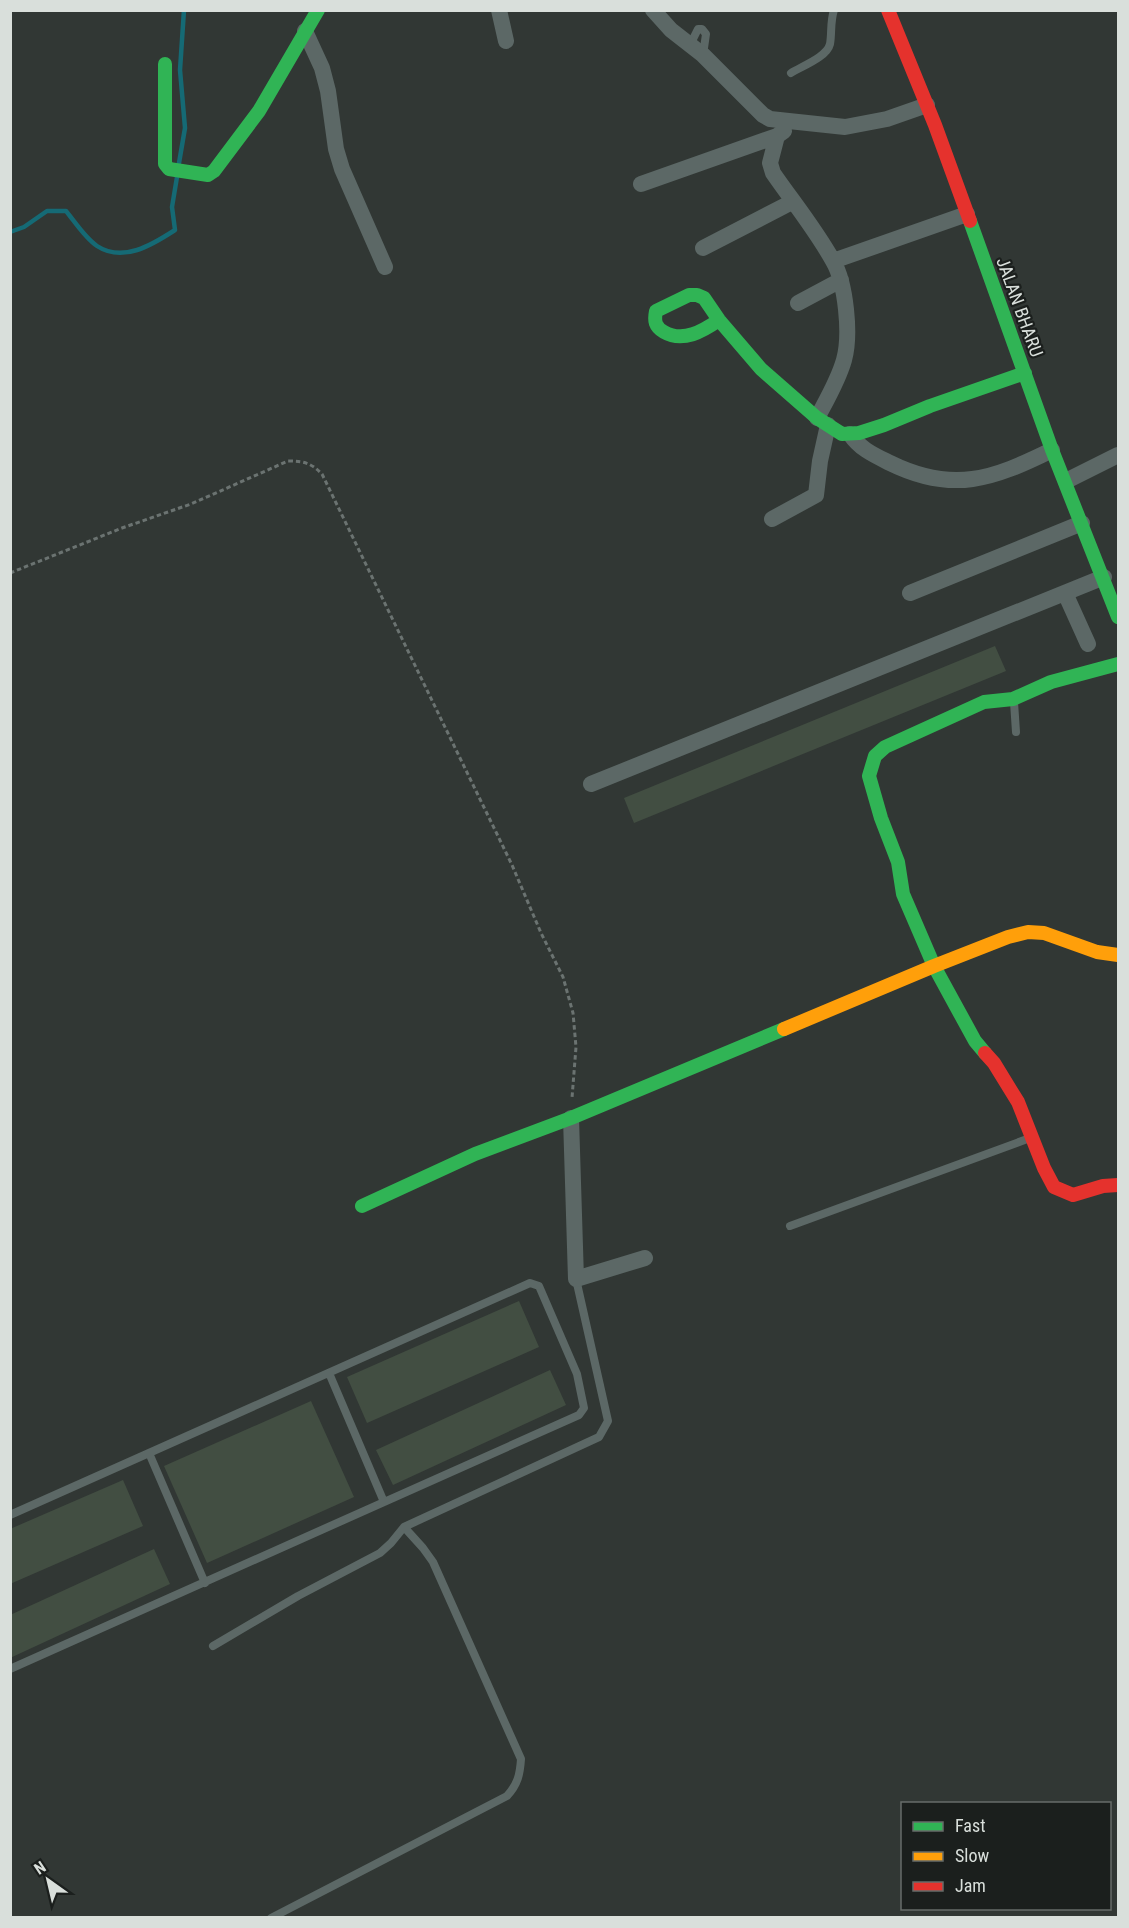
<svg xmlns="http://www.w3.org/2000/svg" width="1129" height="1928" font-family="'Roboto Condensed',sans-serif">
<rect width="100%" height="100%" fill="#313734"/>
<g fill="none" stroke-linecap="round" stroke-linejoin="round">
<path stroke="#156a75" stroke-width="4.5" d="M179 163 185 128 180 70 184 10
M10 232 24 227 47 211H66C75 222 85 238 97 246 123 263 152 245 175 230L172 207 177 177"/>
</g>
<path fill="#424e42" d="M995 646 1006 671 634 823 624 798Z
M519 1301 539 1347 367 1423 347 1377Z
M550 1370 566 1405 393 1485 376 1450Z
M311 1401 354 1497 207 1563 164 1466Z
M123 1480 143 1526 10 1584V1529Z
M154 1549 170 1584 10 1658V1615Z"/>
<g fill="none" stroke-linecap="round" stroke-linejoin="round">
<path stroke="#6b7371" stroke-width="3" stroke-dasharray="4.5 3" stroke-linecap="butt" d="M10 573 122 528 191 504 288 461C304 461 311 463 322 474L512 865 541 933 563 977 573 1013 576 1047 572 1098"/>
<path stroke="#5c6866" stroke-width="8" d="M690 45 698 29H702L706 34 703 55
M791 73C802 66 827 57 830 44 832 33 830 22 834 10
M1014 702 1016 732
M790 1226 1030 1138
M329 1373 384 1502
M149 1453 205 1583
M10 1515 530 1283 539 1286 577 1374 584 1408 579 1415 10 1669
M213 1646 298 1596 380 1553 391 1543 404 1527 599 1437 608 1421 576 1279
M271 1918 507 1796C518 1784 520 1774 521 1759L433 1562 423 1548 404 1527"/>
<path stroke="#5c6866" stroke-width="16" d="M499 10 506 41
M653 10 671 30 703 55 763 115 770 119 845 127 887 119 927 105
M305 31 322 68 328 91 336 149 342 169 385 267
M777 136 770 163 773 173C793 202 816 230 833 261 846 283 851 335 844 360 838 381 827 399 817 418
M641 184 777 136 784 131
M703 248 792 202
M833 261 967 214
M798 303 841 280
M850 434C860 449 874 455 890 463 953 494 993 479 1052 450
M1066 481 1118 455
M772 519 816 495 820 461 828 425
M910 593 1082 523
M1065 593 1088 644
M591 784 1104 577
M571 1118 576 1279 645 1258"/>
<path stroke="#30b455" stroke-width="14" d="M165 64V164L169 169 208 175 214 171 259 111 318 10
M970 221 1052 450 1118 617
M719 320C703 331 683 343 664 332 655 327 654 321 656 311L689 295H697L704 298 719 320 761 369 817 418 842 434 859 433 884 425 930 406 1025 373
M985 1053 975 1041 934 966 903 894 898 862 881 818 869 776 875 756 885 747 984 702 1013 699 1051 682 1118 664
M362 1206 475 1154 571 1118 784 1029"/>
<path stroke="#ff9f0a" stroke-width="14" d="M784 1029 934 966 1008 937 1028 932 1044 933 1097 952 1118 955"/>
<path stroke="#e5322d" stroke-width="14" d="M888 10 935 125 970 221
M985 1053 994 1063 1018 1102 1044 1168 1054 1187 1073 1195 1103 1186 1118 1185"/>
</g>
<g text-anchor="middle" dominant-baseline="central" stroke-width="4.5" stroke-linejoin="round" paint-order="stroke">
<g font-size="18" fill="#d9dfdb" stroke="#1b1f1d">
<text transform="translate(1020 307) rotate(70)">JALAN BHARU</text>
</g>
</g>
<rect width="1129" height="1928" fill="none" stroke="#d9dfdb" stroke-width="24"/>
<rect x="901" y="1802" width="210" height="108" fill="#1b1f1d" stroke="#676c69" stroke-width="1.5"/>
<rect x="913" y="1822" width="30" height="9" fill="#30b455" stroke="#676c69" stroke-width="1.5"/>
<text x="955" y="1832" font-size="18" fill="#d9dfdb">Fast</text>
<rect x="913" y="1852" width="30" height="9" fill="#ff9f0a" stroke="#676c69" stroke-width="1.5"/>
<text x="955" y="1862" font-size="18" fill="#d9dfdb">Slow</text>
<rect x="913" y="1882" width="30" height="9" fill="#e5322d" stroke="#676c69" stroke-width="1.5"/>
<text x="955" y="1892" font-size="18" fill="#d9dfdb">Jam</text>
<g transform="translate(48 1880) rotate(326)" stroke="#1b1f1d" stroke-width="4.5" paint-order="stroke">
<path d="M0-4.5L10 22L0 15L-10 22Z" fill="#d9dfdb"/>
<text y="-9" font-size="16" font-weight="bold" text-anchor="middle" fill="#d9dfdb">N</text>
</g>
</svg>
